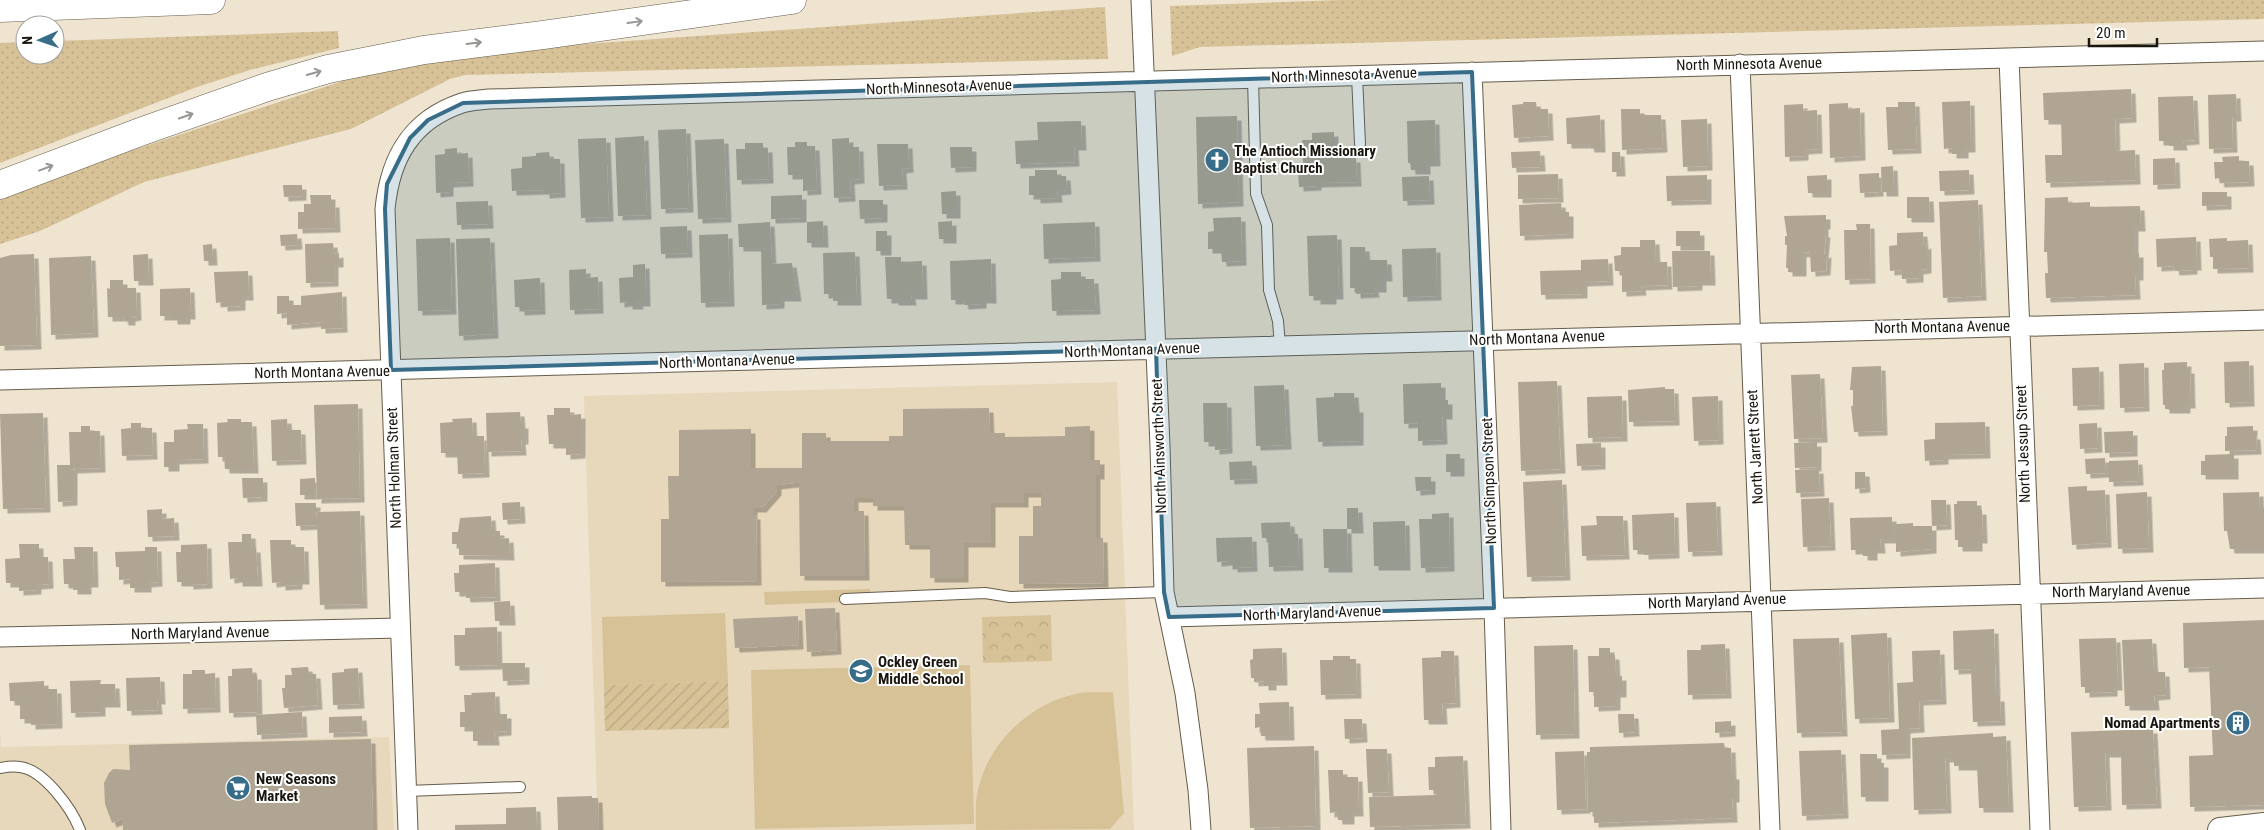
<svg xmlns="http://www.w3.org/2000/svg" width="2264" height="830" font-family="'Roboto Condensed',sans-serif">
<defs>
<pattern id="grass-dots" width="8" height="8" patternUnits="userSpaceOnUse" patternTransform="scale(1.25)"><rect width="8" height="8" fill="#d7c298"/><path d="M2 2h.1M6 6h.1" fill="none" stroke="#b8a682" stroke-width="1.8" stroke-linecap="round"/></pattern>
<pattern id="park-crowns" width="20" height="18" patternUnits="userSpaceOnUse" patternTransform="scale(1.25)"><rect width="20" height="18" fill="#d7c298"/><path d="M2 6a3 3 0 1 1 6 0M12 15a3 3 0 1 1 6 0" fill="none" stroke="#b8a682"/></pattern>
<pattern id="garden-furrows" width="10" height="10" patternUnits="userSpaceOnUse" patternTransform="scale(1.25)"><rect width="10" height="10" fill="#d7c298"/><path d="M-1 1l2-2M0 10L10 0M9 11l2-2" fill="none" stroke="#b8a682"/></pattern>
<filter id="shadow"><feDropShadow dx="4.5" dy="4.5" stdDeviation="0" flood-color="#0004"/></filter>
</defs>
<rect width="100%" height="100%" fill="#efe4cf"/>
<path fill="#e7d8bc" d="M1117 382 1134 830H598L584 396Z
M0 730 1 747 389 737 394 830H0Z"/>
<path fill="url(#grass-dots)" d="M1341 0H2264V19L1200 47 1172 56 1170 6Z
M1105 7 1108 59 465 75 450 79 351 129 144 182 40 231 0 244V199L124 153 355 77 487 51Z
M338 31 339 48 250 70 197 87 0 163V43L25 42V55H55V41Z"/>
<path fill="url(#park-crowns)" d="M1051 615 1052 661 983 663 982 617Z"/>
<path fill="url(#garden-furrows)" d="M728 681 729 728 605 731 604 685Z"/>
<path fill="#d7c298" d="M870 589V601L765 605 764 592Z
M725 613 728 681 604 685 602 617Z
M970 665 974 824 755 829 751 670Z
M1113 692 1124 813 1110 829 976 830C976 819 975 806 977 795 985 746 1027 705 1075 694 1087 691 1101 693 1113 692Z"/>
<path fill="#b0a592" filter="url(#shadow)" d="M2131 89 2132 118 2115 119 2116 151 2135 150 2136 180 2046 183 2045 155H2062L2061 120H2044L2043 93Z
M2236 94 2237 117H2232L2233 148 2209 149 2208 95Z
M2193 96 2195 140 2182 141 2183 146H2169V141H2159L2158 97Z
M1970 101 1971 148H1964V154H1952V148L1944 149 1942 102Z
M1523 102H1536L1537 109H1548L1549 136 1514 138 1512 105 1523 104Z
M1898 102H1915L1917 149 1888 150 1886 107H1898Z
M1848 103V109L1860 108 1861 156 1830 158 1829 104Z
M1803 104V111L1817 110 1818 149 1804 150V156L1785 157 1784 105Z
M1621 109H1640V115H1661L1663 148 1622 150Z
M1600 115 1601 148H1590L1589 144H1567L1566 118Z
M1237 116 1239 202 1198 204 1196 117Z
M1707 119 1708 166 1683 167 1681 120Z
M1435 120 1436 162H1426V170H1411L1410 163H1408L1407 121Z
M1081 121 1082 146H1074L1075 162 1016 164 1015 141 1038 140 1037 122Z
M686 129 689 208 661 209 658 130Z
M1334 132V158H1356L1357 182 1317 183V186L1299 187 1298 171H1301V165H1303L1302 140H1312V133Z
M644 136 647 215 618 216 615 138Z
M606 138 609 217 581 218 578 139Z
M849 138V147H859L860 179 850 180 851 197 834 198 832 139Z
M724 139 727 218 698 219 695 140Z
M795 142H807V146H815L817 190 803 191V175H788L787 147H795Z
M745 143H763V148H768L769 179 737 180 736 149H745Z
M877 144H908L909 168 902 169 903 185 879 186Z
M950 147H972V167L951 168Z
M457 148V154L468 153 469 182 449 183V192L436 193 435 155 445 154V149Z
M1540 151 1541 167 1512 168 1511 152Z
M549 152 550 159H560L561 193 545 194V190L512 191 511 169 522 168V157L536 156V153Z
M1612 152H1620L1621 172H1612Z
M2239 156V161H2249L2250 182 2220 183 2219 178 2215 179 2214 162H2223L2222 157Z
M2175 158 2176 184 2153 185V159Z
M1893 166 1894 192H1882L1881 167Z
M1035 170H1057V176H1066L1067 190 1057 191 1058 198 1036 199V195H1029V176H1035Z
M1969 170 1970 190 1940 191 1939 171Z
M1879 173V192L1860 193 1859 174Z
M1558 174 1559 198 1518 199V175Z
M1707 175V200L1667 201 1666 176Z
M1827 175V193H1808L1807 176Z
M1429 176 1430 200 1403 201 1402 177Z
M283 185H302V196L284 197Z
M956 191V214H942L941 192Z
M2202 192H2227V205L2202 206Z
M310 195H331V203H335L336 228 298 229V212H304V204H311Z
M802 195V218L771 219V196Z
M1907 197H1929L1930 218H1907Z
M2068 197V203L2090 202V207L2140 206 2141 227H2134V253H2139V276H2135L2136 295 2046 298 2045 273H2048L2047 252H2044L2045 198Z
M859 200H883V218L860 219Z
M1978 200 1982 296 1943 298 1939 202Z
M488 201 489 224 457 225 456 202Z
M1561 203 1562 212H1569V234L1520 236 1519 205Z
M1826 215V225H1824V233H1826L1824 254 1827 253 1826 271 1811 272 1810 252 1802 253V272H1788V268H1786L1787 245H1785V236H1787L1784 216Z
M1241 217 1242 261 1222 262 1221 249H1208V232L1214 231 1213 218Z
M823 221 824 243H807V222Z
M952 221V239H939L938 222Z
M770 222 772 264 792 263 797 297H780V304L762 305 761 247H739L738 224Z
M1095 222 1096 257 1044 259 1043 224Z
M1856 224H1870L1871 279 1845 280 1844 230H1857Z
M687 226 688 253 661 254 660 227Z
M876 231H887V251H876Z
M1676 231H1700V246H1676Z
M1923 232 1924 245 1927 244V269L1919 270V278L1902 279 1901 270 1890 271 1889 246 1897 245V233Z
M297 234 298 245 281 246 280 235Z
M728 234 730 302 701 303 699 235Z
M1337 235 1339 295H1332V300H1316V296H1309L1307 236Z
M2196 237 2197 266H2193V270L2175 271 2174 266 2157 267 2156 239Z
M450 238 452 310 418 311 416 239Z
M490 238 494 334 459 336 456 239Z
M2227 238V241L2248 240 2249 268 2213 269V257H2210L2209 239Z
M1640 240H1655L1656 262H1667L1668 285 1641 286 1642 291 1622 292V271H1615L1614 256 1621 255V247H1640Z
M333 243 334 254 339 253V263H334V282L306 283 305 244Z
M212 244 213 261H204L203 245Z
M1350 247H1365L1366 260H1387L1388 277H1382V288H1374L1375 293 1356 294V288H1350Z
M1436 248 1437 296 1403 297 1402 249Z
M1672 251H1710L1711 281H1698V286L1673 287Z
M855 252 857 301H833V294H824L823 253Z
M34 254 37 345 0 346V258L11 255Z
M148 254 149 281H134L133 255Z
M91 256 94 333 51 335 49 258Z
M885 257H901V262L922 261 923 295H911L912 301H894V299H887Z
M991 259 992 299H982V304L964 305 963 300H951L950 261Z
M1608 259 1609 281 1583 282V294L1541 295 1540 271 1581 270V260Z
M645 264 646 302H638L639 305H628V302L620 303 619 278 633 277V265Z
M586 269V278L598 277 599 309 570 310 569 270Z
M248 271 249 296H241V306L223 307V302L216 303 214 272Z
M1061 272H1081V279H1094L1096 310 1052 311 1051 280 1061 279Z
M540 278 541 310 520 311V307H515L514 280Z
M110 280H123V288H136L137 316 131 317V321H124L123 317H108L107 288 110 289Z
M190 288 191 315H186V320H173V316H160V289Z
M342 292 343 328 321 329V322L287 325V313L277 314V296H289V305H301V296Z
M2249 361 2250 402 2225 403 2224 362Z
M2187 362V369H2190L2191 404H2186V409H2165V405H2163L2162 370H2164V363Z
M2144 363 2145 407 2120 408 2119 364Z
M1881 366 1883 431 1854 432 1851 406H1853V390H1850L1852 367Z
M2099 367 2100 405 2073 406 2072 368Z
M1820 374 1823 438 1794 439 1791 375Z
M1557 381 1561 469 1521 471 1518 382Z
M1441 383V400H1448V415H1442L1443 440 1418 441V423L1404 424 1403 384Z
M1284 385 1287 445 1256 446 1254 386Z
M1665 387V389H1674L1675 421 1629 422 1628 390Z
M1334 393H1354L1355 408H1359V441L1318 442 1316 398 1334 397Z
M1622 396 1623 437 1588 438 1587 397Z
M1718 396 1719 440 1694 441 1692 397Z
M1203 403H1227L1228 449 1215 450V442H1204Z
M358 404 360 498 317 499 314 405Z
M554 408H570V415L581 414V454L566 455V444H549L547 415H554Z
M989 408 990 433H1005V437L1065 436V427L1090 426V460H1100V475H1096V538H1103L1104 583 1019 584V536H1033V506H1041V493H1024V503H991V543H964V578H930V545H905L904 506H873V498H854V511H864L865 576H800L799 483H794L777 485V491L762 508H753V515H756L757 581 661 582V519H669L668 476H679V430L751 429V468H802V433H826V441H889V436H903V409Z
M520 412 521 424H524V440H521L522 451 487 452 486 413Z
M43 413 46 508 3 509 0 414Z
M472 418 473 436H484L485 473 458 474 457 453H441L440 423 453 422 452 419Z
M227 419H241V422H252L254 469H225L224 457H218L217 423 228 422Z
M287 419 288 430H301L302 460 272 461 271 420Z
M1985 422 1986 454 1944 455V460L1925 461 1924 440 1935 439V423Z
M131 423H141V428H152L153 455 122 456 121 429 131 428Z
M2097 423 2098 448 2080 449 2079 424Z
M187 424H203L204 459 175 460V467H164V442H174V430L188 429Z
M81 426H90V431H100L101 468 73 469V501L58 502 57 465H70L69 432H81Z
M2253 426V435H2256L2257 450 2225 451V436H2227V427Z
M2133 431V452L2105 453 2104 432Z
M1817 442V467L1795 468 1794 443Z
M1601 443V465L1577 466 1576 444Z
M1446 454H1460V472H1446Z
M2234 454V475H2201V461H2205V455Z
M2105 458 2106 473 2086 474 2085 459Z
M2138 460 2139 481 2109 482V461Z
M1252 461 1253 479 1230 480 1229 462Z
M1819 469 1820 492 1796 493 1795 470Z
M1855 472H1865L1866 488 1855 489Z
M1415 477H1431V490L1416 491Z
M242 478H263V497L243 498Z
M315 478V495H300V479Z
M1562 480 1566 576 1527 577 1523 482Z
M2087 486V491L2105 490 2107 543 2072 545 2068 487Z
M2147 492 2149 548 2118 549 2116 494Z
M2259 492 2260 508H2264V549H2230L2227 531H2224L2223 493Z
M1829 498 1831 546 1803 547 1801 499Z
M1931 500H1946L1947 525 1932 526Z
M1957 501H1977V510H1982L1983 539H1978V547H1958V540H1955L1954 504H1957Z
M520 502 521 519 503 520 502 503Z
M1716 502 1718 551 1688 552 1686 503Z
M295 503H316V518L317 512 360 511 363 604 320 605 317 525 296 526Z
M1347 508H1358L1359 529H1347Z
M162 509V519L174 518 175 536 148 537 147 510Z
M1449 513 1450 567 1421 568 1419 519H1432V514Z
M1674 513 1675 554 1644 555V550H1633L1632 515Z
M491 516 492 531H500V539L509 538 510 556 459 555V544H452V532H458L460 518Z
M1596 516H1623L1625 555 1582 556 1581 526 1597 525Z
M1892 517V539H1880L1881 549H1873V556H1863V550H1851L1850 518Z
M1405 521 1406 566H1374L1373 522Z
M1290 522 1291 534H1298L1299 566 1269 567 1268 538H1262L1261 523Z
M1913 523V526H1932V549L1896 552V524Z
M1323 529H1347L1348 568H1324Z
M242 534H251L252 548H256L258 582H238V578L230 579 228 542H242Z
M1252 537 1253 567 1233 568V565H1228V561L1217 562 1216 538Z
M270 540H291V547H304L305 580H298V585L281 586V582L272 583Z
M19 544H39V557H48L49 584 37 585V590L19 591V583H6L5 559 20 558Z
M207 544 208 584 189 585V582H177L176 552H181V545Z
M74 547H93L94 583H87V590H73V584H64L63 559H75Z
M145 547H157L158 582 147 583V588H130V579L119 580V567H116L115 552 145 551Z
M495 563 496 597 466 598 465 592H455L454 573H459V565Z
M510 601 511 621H495L494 602Z
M835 608 837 650 807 652 805 609Z
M798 616 799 645 735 648 733 619Z
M2264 620V805L2190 807 2189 756 2213 755 2209 667 2184 668 2183 623Z
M497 627 498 665 455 666 454 635H465V628Z
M1994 629 1996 697H2000L2001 721 1973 722 1971 669 1954 670 1953 631Z
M1887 633 1890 718 1855 719 1851 635Z
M1839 638 1843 732 1797 733 1793 639Z
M2116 638 2118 686H2113V692L2085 693V687H2081L2079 639Z
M2152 639 2154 672H2165L2166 695 2154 696 2155 706H2125L2122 640Z
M1725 644 1727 694 1688 695 1687 650H1701V645Z
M1573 645 1575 734 1536 735 1534 646Z
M1282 648 1283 681H1272V686H1264V681L1254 682V678H1251L1250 660 1253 659V649Z
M1599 648H1610V655H1615L1616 676H1622V693H1616V706L1594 707V692H1589L1588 656H1599Z
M1940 650 1942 700 1919 701 1920 728 1906 729V754L1882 755 1881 730 1899 729 1897 683 1913 682 1912 651Z
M1441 651H1454L1456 703 1442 704 1443 720H1424L1422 658 1441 657Z
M1333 656H1350V659H1356L1357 694 1321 695 1320 660H1333Z
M502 663H525V680L503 681Z
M308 667 309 674H316L318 705 284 708 282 688H285V675H292L291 668Z
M252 668 253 675H257L258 712 229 713 228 676H232V669Z
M358 668 360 704 333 705 332 673 344 672V669Z
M192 670H205V674L215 673 216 708 183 709V674H192Z
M160 677 161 700H157L158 710 127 711 126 678Z
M101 680 100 684H115L116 703H101V712L71 713 70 681Z
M44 681V689H57L58 724 31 725V719H20V701H10L9 683Z
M495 692 496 714H507V731L494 732 495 741H473V727H460V712H465L464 695H472L471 693Z
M1289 702 1290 736H1261L1260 727 1255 728V714H1260L1259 703Z
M302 712 303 733 257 735 256 715Z
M1618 714H1634L1635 732 1619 733Z
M362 716 363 732 329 733V717Z
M1344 719H1362L1363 738 1345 739Z
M1731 721V732L1715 733V722Z
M2153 729 2157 804 2122 805 2121 753H2105L2107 806 2074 807 2071 732Z
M1993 733V737L2006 736 2009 808H1979L1977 766H1954V758H1945L1947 809 1914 810 1912 738Z
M371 739 373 830H123V819L112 823 105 804 104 783 109 773 113 769 130 770 129 745Z
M1724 743 1725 748H1731L1732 775H1735V798H1732L1733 818 1594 823V812H1588L1587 752H1590V747Z
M1314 746 1316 826 1250 828 1247 748Z
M1366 749H1387L1389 792 1368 793Z
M1841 750 1844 814 1802 816 1799 751Z
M1584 751 1586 809 1557 810 1555 752Z
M1860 754H1877V763H1884V797H1861Z
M1463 756 1466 824 1370 827 1369 797 1436 795V790H1429L1428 767H1435V757Z
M1328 770H1343V777H1358L1359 812H1350V820H1338L1337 812 1330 813Z
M592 796V798H598L599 830H558L557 797Z
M536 807 537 830H455V825L506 824V808Z"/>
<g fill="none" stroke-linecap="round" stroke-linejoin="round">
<defs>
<path id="service" d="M1357 75 1360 144
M1253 78 1256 194 1267 225 1269 290 1278 321 1280 346
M845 599 985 593 1010 597 1164 592
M0 768C6 767 14 766 20 767 44 770 72 809 80 830
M406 791 520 787"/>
<path id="minor" d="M1141 0 1160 446 1164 592 1185 693 1198 790 1201 830
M2009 58 2040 830
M1740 64 1770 830
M1472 72 1494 608 1501 830
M0 380 2264 320
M1169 617 2264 588
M0 637 400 628
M408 830 385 209C390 158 411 120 462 103 471 100 481 100 489 99L2264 51"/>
<path id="tertiary" d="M2220 830 2264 825"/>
<path id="motorway" d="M0 8 211 0
M0 185 140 132 267 87 328 69 424 50 543 35 792 0"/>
</defs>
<use href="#service" stroke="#665d4b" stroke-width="12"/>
<use href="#minor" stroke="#665d4b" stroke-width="21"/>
<use href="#tertiary" stroke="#665d4b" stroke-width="26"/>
<use href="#motorway" stroke="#665d4b" stroke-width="29"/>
<use href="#service" stroke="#fff" stroke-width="10"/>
<use href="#minor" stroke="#fff" stroke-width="19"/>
<use href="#tertiary" stroke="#fff" stroke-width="24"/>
<use href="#motorway" stroke="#fff" stroke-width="28"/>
</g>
<defs><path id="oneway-shaft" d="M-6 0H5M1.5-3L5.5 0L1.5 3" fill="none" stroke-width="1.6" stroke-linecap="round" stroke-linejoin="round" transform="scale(1.25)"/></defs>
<g stroke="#989693">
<use href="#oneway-shaft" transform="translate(635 22) rotate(-8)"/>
<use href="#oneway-shaft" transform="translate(474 43) rotate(-7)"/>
<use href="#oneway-shaft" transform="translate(314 73) rotate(-16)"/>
<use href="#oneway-shaft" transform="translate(186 116) rotate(-19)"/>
<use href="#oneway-shaft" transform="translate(46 168) rotate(-21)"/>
</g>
<path fill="#386d89" fill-opacity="0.2" stroke="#386d89" stroke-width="4" stroke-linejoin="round" d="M1472 72 1494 608 1169 617 1164 592 1156 349 391 370 385 209 387 184 410 138 428 120 463 103Z"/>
<defs>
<symbol id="church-disc" viewBox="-11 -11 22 22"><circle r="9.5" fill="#386d89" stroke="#fff"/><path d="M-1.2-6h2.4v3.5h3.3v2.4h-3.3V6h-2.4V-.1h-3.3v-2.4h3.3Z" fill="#fff"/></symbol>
<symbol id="school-disc" viewBox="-11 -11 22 22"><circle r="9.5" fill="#386d89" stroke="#fff"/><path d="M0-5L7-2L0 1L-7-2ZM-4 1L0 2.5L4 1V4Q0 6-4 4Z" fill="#fff"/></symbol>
<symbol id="building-disc" viewBox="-11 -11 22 22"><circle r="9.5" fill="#386d89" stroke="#fff"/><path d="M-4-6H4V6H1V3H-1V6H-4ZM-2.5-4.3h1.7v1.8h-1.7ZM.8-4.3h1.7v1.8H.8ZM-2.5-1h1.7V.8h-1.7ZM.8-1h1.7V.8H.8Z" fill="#fff"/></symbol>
<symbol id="supermarket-disc" viewBox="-11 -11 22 22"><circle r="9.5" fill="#386d89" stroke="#fff"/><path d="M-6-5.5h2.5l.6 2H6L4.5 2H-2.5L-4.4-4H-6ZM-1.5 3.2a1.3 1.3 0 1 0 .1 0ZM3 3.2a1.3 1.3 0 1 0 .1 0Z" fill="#fff"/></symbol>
</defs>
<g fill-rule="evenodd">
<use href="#church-disc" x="1203" y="146" width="28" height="28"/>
<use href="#school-disc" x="847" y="657" width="28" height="28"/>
<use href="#building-disc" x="2224" y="709" width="28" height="28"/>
<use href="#supermarket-disc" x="224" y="774" width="28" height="28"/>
</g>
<g text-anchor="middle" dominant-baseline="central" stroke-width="4" stroke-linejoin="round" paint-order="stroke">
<g font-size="15" fill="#1a160f" stroke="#fff">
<text transform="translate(1749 64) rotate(-1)">North Minnesota Avenue</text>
<text transform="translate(1344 75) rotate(-2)">North Minnesota Avenue</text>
<text transform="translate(939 87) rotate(-2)">North Minnesota Avenue</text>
<text transform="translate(1942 327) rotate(-1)">North Montana Avenue</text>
<text transform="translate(1537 338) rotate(-2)">North Montana Avenue</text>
<text transform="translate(1132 350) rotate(-2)">North Montana Avenue</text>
<text transform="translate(727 361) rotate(-2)">North Montana Avenue</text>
<text transform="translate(322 372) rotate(-1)">North Montana Avenue</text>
<text transform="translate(2023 444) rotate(-92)">North Jessup Street</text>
<text transform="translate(1159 446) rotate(-92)">North Ainsworth Street</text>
<text transform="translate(1755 447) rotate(-93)">North Jarrett Street</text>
<text transform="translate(394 468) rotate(-92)">North Holman Street</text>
<text transform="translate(1489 481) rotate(-92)">North Simpson Street</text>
<text transform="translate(2121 591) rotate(-1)">North Maryland Avenue</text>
<text transform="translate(1717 601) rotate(-2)">North Maryland Avenue</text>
<text transform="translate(1312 613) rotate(-2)">North Maryland Avenue</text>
<text transform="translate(200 633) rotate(-1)">North Maryland Avenue</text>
</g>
<g font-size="15" font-weight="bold" fill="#1a160f" stroke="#fff" text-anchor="start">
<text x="1234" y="151">The Antioch Missionary<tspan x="1234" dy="17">Baptist Church</tspan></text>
<text x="878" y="662">Ockley Green<tspan x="878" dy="17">Middle School</tspan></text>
<text x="2220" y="723" text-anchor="end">Nomad Apartments</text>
<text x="256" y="779">New Seasons<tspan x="256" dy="17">Market</tspan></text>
</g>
</g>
<g transform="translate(40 40) rotate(268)"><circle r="24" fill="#ffffff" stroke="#a3a29f"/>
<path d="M0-4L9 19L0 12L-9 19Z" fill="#386d89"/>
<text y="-8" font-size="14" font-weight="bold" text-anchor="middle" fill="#1a160f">N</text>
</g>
<path d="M2089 38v8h68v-8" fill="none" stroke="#1a160f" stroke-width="2.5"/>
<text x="2096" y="38" font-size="15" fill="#1a160f" stroke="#ffffff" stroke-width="4" paint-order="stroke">20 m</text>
</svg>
